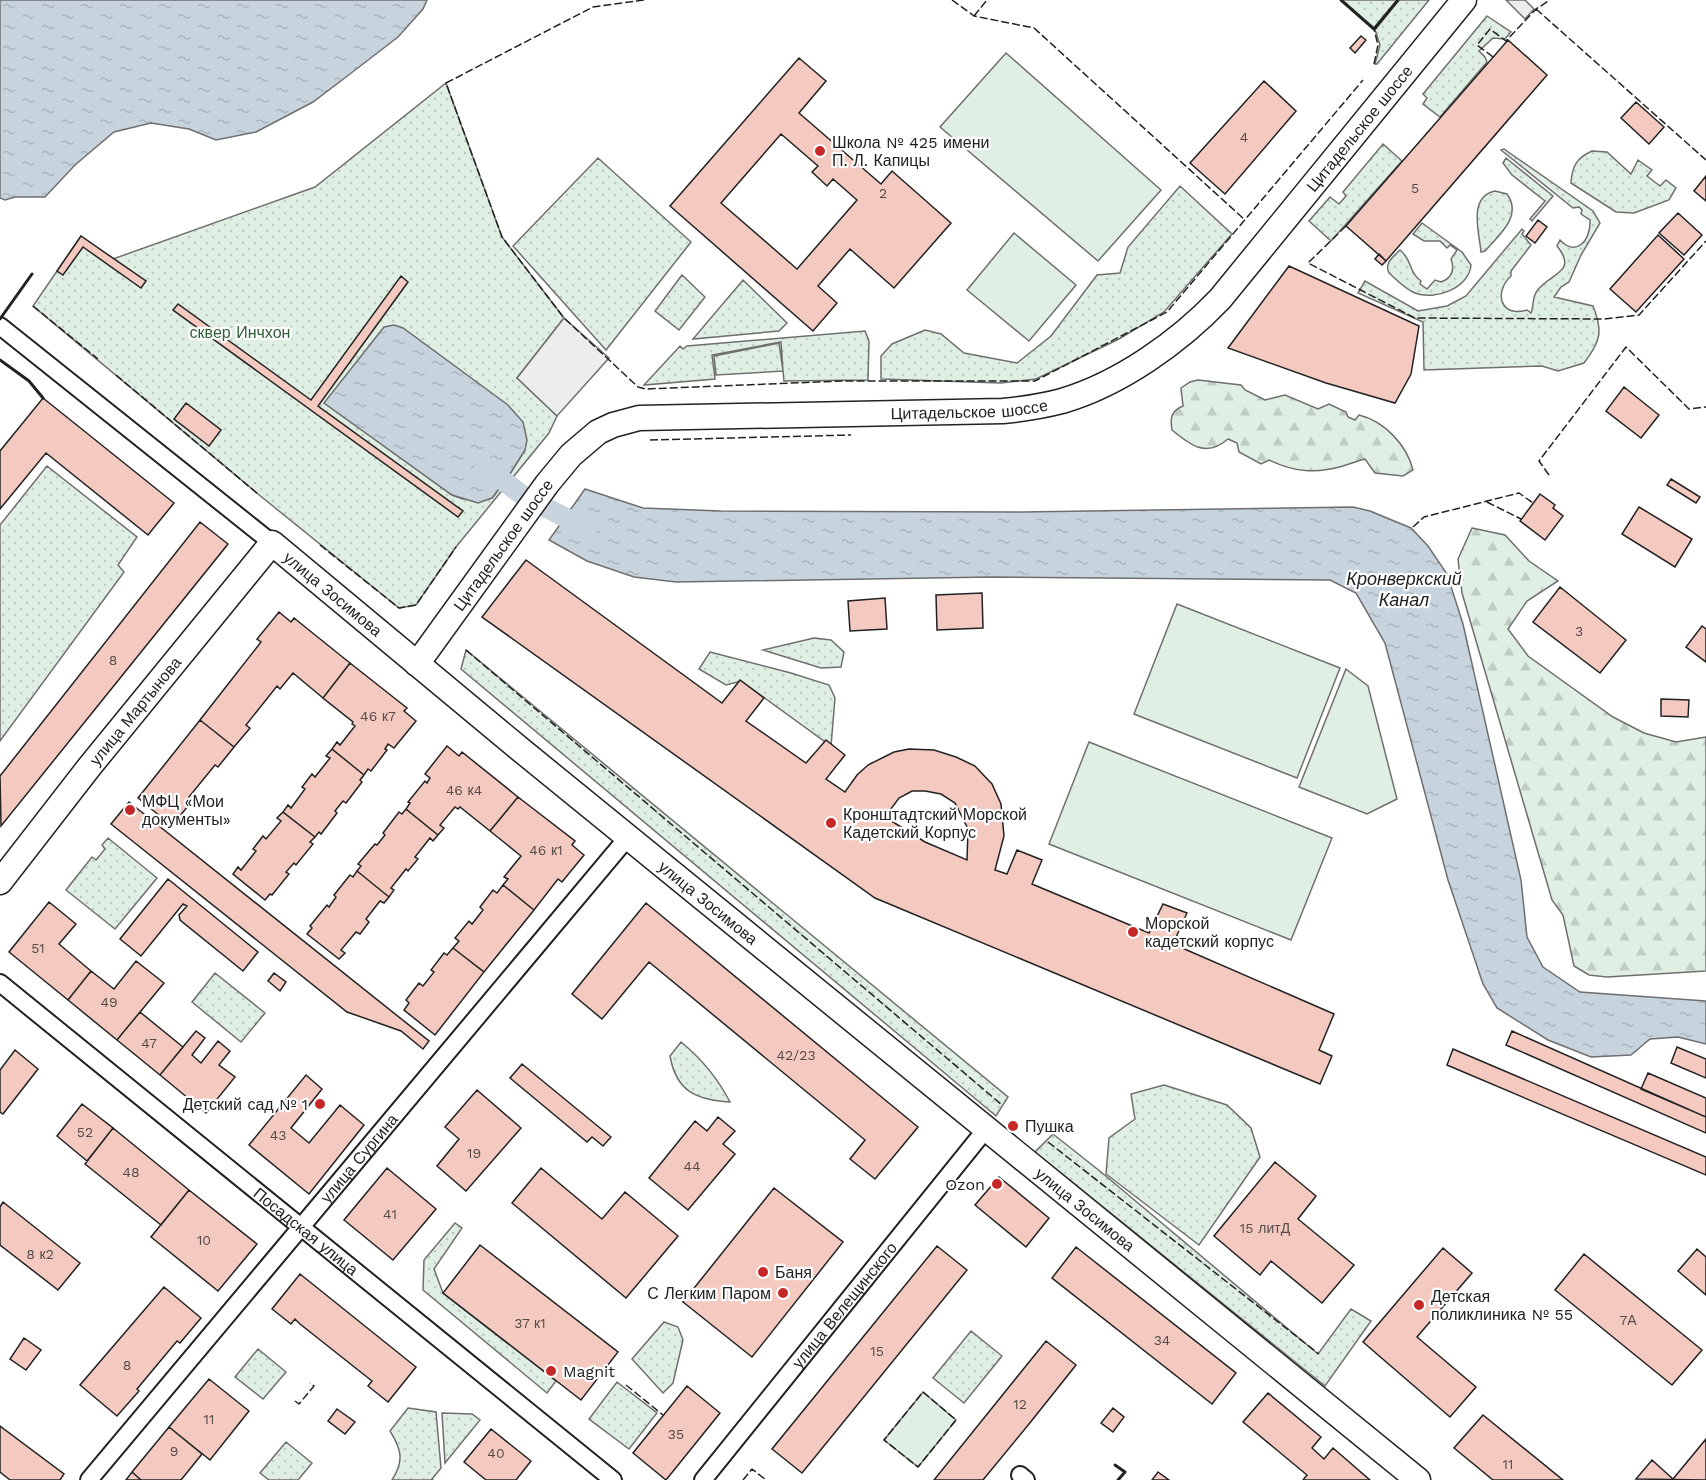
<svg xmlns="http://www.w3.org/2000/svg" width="1706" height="1480" font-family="'Work Sans',sans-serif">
<defs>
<pattern id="green-dots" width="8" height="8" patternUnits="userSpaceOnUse" patternTransform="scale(1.5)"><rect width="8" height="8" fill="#e0efe3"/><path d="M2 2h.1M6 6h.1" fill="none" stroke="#c0cdc2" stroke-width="1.8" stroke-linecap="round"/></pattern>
<pattern id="forest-firs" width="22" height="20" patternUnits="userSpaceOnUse" patternTransform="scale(1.5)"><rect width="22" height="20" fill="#e0efe3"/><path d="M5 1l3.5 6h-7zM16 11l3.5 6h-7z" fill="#c0cdc2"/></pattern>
<pattern id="water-ripples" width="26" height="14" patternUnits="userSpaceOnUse" patternTransform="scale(1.5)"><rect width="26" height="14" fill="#c7d3dd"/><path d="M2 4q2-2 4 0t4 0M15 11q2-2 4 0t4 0" fill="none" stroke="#abb5bd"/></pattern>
</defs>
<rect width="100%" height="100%" fill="#fff"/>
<path fill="url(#green-dots)" stroke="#6f6f6f" stroke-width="1.5" fill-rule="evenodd" d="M1341 0H1398L1374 29Z
M1399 0H1429L1377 64H1375L1380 45 1375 30Z
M1487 16 1511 32 1505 39 1493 38 1479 51 1485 57 1487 62 1440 117 1423 104 1427 98 1423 94Z
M446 83 502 237 564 318 517 378 557 416 549 433 456 547 416 605 399 608 258 494 33 306 81 236 113 259 315 187ZM325 403 525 450 508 477 492 498 463 499 452 495Z
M1383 144 1402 161 1331 241 1309 221 1330 197 1339 204 1346 196 1343 192Z
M1504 149 1593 211 1600 223 1581 255 1569 282 1561 287 1554 297 1593 306C1603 331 1601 341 1584 363L1558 371 1542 366 1424 370 1423 322 1358 293 1365 281 1418 311 1447 306 1466 296 1522 229 1524 231 1522 234 1531 245 1511 271V276C1493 293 1501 318 1527 310L1531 313C1534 306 1532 297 1537 291 1549 273 1579 273 1557 246L1560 240C1576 257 1591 241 1590 220L1581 214 1582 210 1579 207 1573 208 1501 150Z
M1592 151 1607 152 1631 174 1638 160 1652 170 1647 176 1660 186 1666 180 1676 188 1669 200 1634 213 1616 212 1571 183C1572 167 1576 158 1592 151Z
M598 158 691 242 606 350 513 246Z
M1506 158 1553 196 1532 221 1530 219 1545 201 1512 175 1503 163Z
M1180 186 1232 234 1164 312 1119 339 1036 379 1001 383 881 379V356L892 344 925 330 941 334 964 353 1017 363 1051 336 1097 275 1120 273 1128 247Z
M1495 191 1507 194C1523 216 1499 235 1485 251L1481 252C1479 231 1468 197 1495 191Z
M1422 223 1462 252 1471 265C1469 288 1435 301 1415 293 1405 289 1397 280 1389 273 1384 263 1393 257 1400 250 1413 260 1408 272 1421 281L1420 284 1427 289 1435 280 1441 282C1452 278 1455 270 1451 259L1457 250 1450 245 1447 248 1440 241H1424L1413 234Z
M682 275 705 297 679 330 655 311Z
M743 280 787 323 779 331 693 339Z
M865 331 869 341 868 380 784 381 783 371 716 375 714 356 779 343 783 371 781 342 712 355 715 379 644 385 680 346 683 349 687 346Z
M47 466 137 537 118 565 124 572 0 741V525Z
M814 638 831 640 844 652 841 667 821 668 763 650Z
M466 650 1008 1097 996 1116 461 669Z
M710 652 791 673 829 685 835 698 831 746 741 681 726 685 699 669Z
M108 838 157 878 115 929 66 890 92 857 96 860 105 849 102 845Z
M215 973 265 1013 241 1042 192 1002Z
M681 1042C702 1059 717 1077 730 1102 696 1100 676 1091 670 1056Z
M1164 1085 1227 1105 1251 1128 1260 1157 1199 1245 1106 1174 1109 1138 1135 1119 1131 1094Z
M1053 1134 1101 1172 1318 1354 1351 1309 1371 1321 1325 1386 1035 1152Z
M455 1223 462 1228 434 1269 443 1293 556 1381 547 1393 423 1290 424 1260Z
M664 1322 678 1327 683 1340 673 1383 663 1393 632 1359Z
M971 1331 1002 1356 964 1403 933 1378Z
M258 1349 286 1372 263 1399 235 1377Z
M617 1382 657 1413 629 1449 589 1419Z
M408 1408 436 1412 441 1468 432 1479 433 1480H392C404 1461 402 1450 390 1431Z
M442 1413 472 1414 480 1420 445 1463Z
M286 1442 312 1463 298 1480H269L260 1473Z"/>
<path fill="url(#forest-firs)" stroke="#6f6f6f" stroke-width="1.5" d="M1198 380 1241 385 1245 390 1265 400 1285 395 1318 409 1329 404 1346 412 1348 417 1355 420 1359 415C1384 421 1407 445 1413 470L1403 476 1375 473 1365 459C1357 461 1350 464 1343 466 1316 474 1294 472 1269 460L1261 464 1239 452 1237 443 1228 439C1206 458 1190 445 1172 430 1170 418 1171 411 1183 406L1181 388 1190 382Z
M1472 528 1505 535 1529 561 1558 581 1527 601 1508 629 1528 656 1613 717 1644 733 1676 742 1706 737V971L1607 977 1589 975 1574 966 1563 915 1552 900 1462 593 1458 559Z"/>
<path fill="#e0efe3" stroke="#6f6f6f" stroke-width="1.5" d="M1006 53 1161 190 1098 261 940 127Z
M1014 233 1076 285 1029 341 967 290Z
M1177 604 1340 668 1297 778 1134 714Z
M1346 669 1368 686 1397 799 1367 814 1299 787Z
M1089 742 1332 838 1291 940 1049 844Z
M923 1392 956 1420 918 1467 884 1440Z"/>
<path fill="#ededed" stroke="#6f6f6f" stroke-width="1.5" d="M1506 0H1525L1534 9 1525 19Z
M564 318 609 358 557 416 517 378Z"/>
<path fill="url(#water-ripples)" stroke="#6f6f6f" stroke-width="1.5" d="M0 0H427L423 9 398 37 350 74 313 102 256 132 216 140 189 129 151 123 114 132 75 165 45 197H15L5 200 0 198Z
M394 325 403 328 508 405 523 422 527 440 525 450 508 477 492 498 478 503 452 495 324 403 384 327Z
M585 489 643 508 721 511 1023 512 1353 507 1370 511 1411 528 1428 546 1447 574 1463 624 1521 880 1527 937 1543 967 1580 992 1706 1001V1044L1678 1037 1650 1039 1631 1055 1591 1057 1548 1040 1497 1008 1483 984 1448 880 1385 643 1356 593 1330 580 991 577 676 582 634 577 587 561 549 540Z"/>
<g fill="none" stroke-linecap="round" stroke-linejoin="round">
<path stroke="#c7d3dd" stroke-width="20" d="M484 466 522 495 587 529"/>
</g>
<path fill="#f3c9c0" stroke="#222" stroke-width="1.5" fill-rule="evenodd" d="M1361 36 1366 40 1355 53 1350 48Z
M1508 40 1547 75 1386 261 1346 226Z
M799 58 826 81 799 113 881 184 892 171 951 223 894 288 850 249 818 286 837 303 813 331 670 206ZM781 134 818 166 812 172 827 186 833 179 857 200 797 269 721 203Z
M1264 81 1296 111 1225 194 1190 163Z
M1636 102 1664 127 1649 144 1621 118Z
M1706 176V201L1694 191Z
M1678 213 1702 235 1684 255 1659 233Z
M1538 220 1547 227 1535 243 1526 236Z
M1658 235 1684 259 1636 312 1610 289Z
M81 236 146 281 141 288 83 247 63 275 57 271Z
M1379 254 1386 261 1382 265 1375 259Z
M1289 266 1419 326 1411 374 1395 403 1326 383 1228 348Z
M401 276 408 282 318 406 463 511 458 517 173 310 178 304 311 400Z
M1624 387 1659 415 1641 438 1606 411Z
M43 398 174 503 148 535 46 453 0 509V451Z
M186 403 221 430 209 446 174 419Z
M1671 479 1700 497 1696 503 1667 485Z
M1540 494 1555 505 1553 508 1563 516 1545 540 1520 521Z
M1639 507 1692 539 1675 567 1622 534Z
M200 522 228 544 1 826 0 776Z
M526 560 722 703 740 680 764 698 746 721 806 763 826 740 845 755 826 779 845 792 857 775 868 765 894 752 909 749 934 750 956 757 975 766 992 784 1001 804 1004 836 995 870 1007 874 1017 850 1042 860 1032 884 1149 933 1163 904 1187 913 1173 944 1334 1014 1319 1050 1332 1056 1320 1084 875 898 482 617ZM912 791H925L941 794 955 803 968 829 967 860 925 842 885 817 899 798Z
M1560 587 1626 640 1600 673 1533 622Z
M982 593 983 628 937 630 936 595Z
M885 598 887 629 850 631 848 601Z
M279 612 291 622 294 618 350 663 323 698 293 673 280 689 277 686 246 725 250 728 234 747 200 720 261 642 257 639Z
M1702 626 1706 629V662L1686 647Z
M350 663 407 708 404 711 416 721 394 748 388 744 385 749 387 750 371 771 368 769 364 775 332 749 337 742 340 745 355 726 352 724 353 722 323 698Z
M1661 699 1689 700 1688 717 1661 716Z
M200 720 234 747 218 767 215 765 184 803 188 806 172 826 138 798Z
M447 746 459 756 462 752 518 797 490 831 460 807 458 809 455 807 440 825 444 828 438 835 406 809 410 803 408 802 425 781 427 783 430 778 425 774Z
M332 749 364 775 360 780 362 782 346 803 343 801 335 811 337 813 321 834 319 832 315 837 283 812 288 805 291 808 305 789 302 787 312 774 315 777 330 758 326 756Z
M518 797 575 841 572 845 584 855 562 882 558 879 534 910 503 885 508 879 504 877 521 856 490 831Z
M129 802 429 1041 423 1049 401 1031 347 1012 111 824Z
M406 809 438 835 433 841 430 838 415 857 418 859 408 871 406 869 391 888 394 890 389 897 357 871 361 866 358 864 375 844 377 845 385 835 383 833 399 812 402 814Z
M283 812 315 837 310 842 313 844 296 865 294 863 286 872 289 874 272 895 270 894 265 900 233 874 238 867 241 870 256 851 253 849 263 836 266 839 281 821 277 818Z
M357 871 389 897 384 903 380 901 366 919 369 922 360 934 356 932 341 950 345 953 339 959 307 934 312 928 310 926 327 905 329 907 336 897 334 895 350 875 353 877Z
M168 879 258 952 243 971 180 920 179 915 187 906 183 904 141 956 120 939Z
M503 885 534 910 484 972 453 948 459 941 455 938 469 921 472 924 483 910 480 907 493 890 497 893Z
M49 902 76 924 59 944 91 971 68 1000 9 952Z
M646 903 918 1127 875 1179 850 1159 865 1140 649 962 602 1019 572 994Z
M453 948 484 972 435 1035 404 1010 409 1003 406 1000 419 983 423 986 434 972 431 970 444 953 447 955Z
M136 961 164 983 117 1040 68 1000 91 971 114 989Z
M274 973 286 982 280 991 268 981Z
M140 1012 183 1047 160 1075 117 1040Z
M196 1031 205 1038 192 1055 201 1063 218 1041 230 1051 219 1065 235 1077 206 1113 160 1075Z
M1512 1031 1706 1117V1133L1506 1045Z
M1677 1047 1706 1059V1078L1671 1063Z
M1453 1049 1706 1157V1175L1447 1065Z
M15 1050 38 1069 3 1114 0 1112V1070Z
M522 1064 611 1137 603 1146 592 1137 587 1142 510 1078Z
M1648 1073 1706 1098V1117L1641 1089Z
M306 1075 322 1089 291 1128 309 1143 340 1105 364 1125 309 1194 249 1145Z
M477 1090 521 1128 466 1191 437 1166 459 1139 445 1127Z
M82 1104 113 1128 87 1161 57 1136Z
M718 1117 735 1131 723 1144 735 1154 688 1210 649 1178 695 1121 707 1131Z
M113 1128 189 1190 161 1225 85 1164Z
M1275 1162 1316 1196 1298 1219 1354 1265 1322 1303 1271 1261 1260 1275 1214 1236Z
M387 1168 436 1209 393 1260 344 1220Z
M541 1168 602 1219 625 1192 678 1236 626 1298 512 1203Z
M999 1177 1049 1218 1026 1247 975 1205Z
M774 1188 843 1242 752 1357 683 1302Z
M189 1190 257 1244 218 1291 151 1237Z
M3 1202 80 1263 58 1290 0 1245V1207Z
M480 1245 618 1352 581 1400 443 1293Z
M937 1246 967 1270 802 1473 772 1449Z
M1076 1247 1236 1373 1212 1404 1052 1278Z
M1443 1248 1472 1273 1417 1337 1476 1387 1450 1417 1363 1342Z
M1697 1249 1706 1257V1295L1678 1271Z
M1584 1254 1702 1350 1672 1385 1555 1290Z
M300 1274 416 1367 388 1402 368 1386 372 1381 300 1324 295 1319 291 1324 272 1309Z
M164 1287 201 1318 180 1343 177 1341 137 1389 139 1391 117 1416 80 1385Z
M24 1338 41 1350 26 1370 10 1359Z
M1046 1341 1076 1365 1029 1424 983 1480H934Z
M209 1379 249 1411 210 1460 169 1427Z
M687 1386 720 1413 666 1480 633 1453Z
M1268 1393 1321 1437 1312 1448 1324 1459 1333 1448 1370 1480H1303L1307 1475 1243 1422Z
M1113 1408 1124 1417 1113 1432 1101 1423Z
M337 1409 355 1422 345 1434 328 1421Z
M1483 1415 1563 1480H1493L1454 1448Z
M0 1426 64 1474 60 1480H10L0 1472Z
M169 1427 202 1454 181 1480H141L132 1472Z
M491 1429 531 1461 516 1480H486L464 1462Z
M1706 1439V1480L1636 1479 1652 1460 1673 1479Z
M132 1472 141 1480H126Z
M1158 1472 1169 1480H1152Z"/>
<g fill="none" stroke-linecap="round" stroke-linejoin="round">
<defs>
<g id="street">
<path d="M0 326 272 543"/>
<path id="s1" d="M0 983 613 1480"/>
<path d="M1020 1475 1026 1480"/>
<path id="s2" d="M89 1480 628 837"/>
<path id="s3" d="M703 1480 986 1129"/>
</g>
<g id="secondary">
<path id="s4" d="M417 664 547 484 571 455 598 432 613 425 639 418 1003 411C1023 409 1043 406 1062 401 1120 384 1179 342 1220 299L1464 0"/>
<path id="s5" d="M0 882 90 766 272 543 521 750 1418 1480"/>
</g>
</defs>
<use href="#street" stroke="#222" stroke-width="20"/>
<use href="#secondary" stroke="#222" stroke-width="27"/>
<use href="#street" stroke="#fff" stroke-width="16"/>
<use href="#secondary" stroke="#fff" stroke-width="24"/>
<path stroke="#222" stroke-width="1.5" stroke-dasharray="8 3" stroke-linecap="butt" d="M644 0 593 7 446 83 502 237 564 318 638 387 646 389 842 381H1035L1167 312 1363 80
M952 0 974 16 1034 28 1245 220
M1536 9 1706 160
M974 16 987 0
M1493 57 1477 45 1490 29 1506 41 1536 9 1550 0
M1374 64 1378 45 1374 29
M1346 226 1308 263 1415 318 1604 319 1639 315 1706 241
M33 306 98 359
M116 375 258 494
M650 440 851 435
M1549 475 1539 461 1626 347 1689 409 1706 407
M1487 502 1521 519
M1413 527 1424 517 1519 493 1533 503
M320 545 399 608 416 605 456 547
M466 650 1002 1105
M1048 1142 1319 1354
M626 1385 663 1415
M923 1392 956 1420 918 1467 884 1440Z
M295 1401 299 1404 314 1386 310 1383
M743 1480 752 1469 766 1480"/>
<path stroke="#222" stroke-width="3" d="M1341 0 1374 29 1398 0
M0 319 32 274
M0 360 29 381 43 398
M1115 1465 1125 1472 1118 1480"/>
</g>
<g fill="#c62828" stroke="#fff" stroke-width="2">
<circle cx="820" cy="151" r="6"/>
<circle cx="130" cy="810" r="6"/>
<circle cx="831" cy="823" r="6"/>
<circle cx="1133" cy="932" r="6"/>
<circle cx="320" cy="1104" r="6"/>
<circle cx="1013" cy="1126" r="6"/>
<circle cx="997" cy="1184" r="6"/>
<circle cx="763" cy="1272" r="6"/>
<circle cx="783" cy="1293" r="6"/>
<circle cx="1419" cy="1305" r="6"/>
<circle cx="551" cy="1371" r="6"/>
</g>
<g text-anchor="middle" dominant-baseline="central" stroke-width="4.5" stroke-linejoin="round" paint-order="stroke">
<g font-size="14" fill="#564c4a">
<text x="1244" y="137">4</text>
<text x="1415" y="188">5</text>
<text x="883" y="193">2</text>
<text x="1579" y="631">3</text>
<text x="113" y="660">8</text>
<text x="378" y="716">46 к7</text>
<text x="464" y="790">46 к4</text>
<text x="546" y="850">46 к1</text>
<text x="38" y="948">51</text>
<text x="109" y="1002">49</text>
<text x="149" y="1043">47</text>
<text x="796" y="1055">42/23</text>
<text x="85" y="1132">52</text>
<text x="278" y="1135">43</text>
<text x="474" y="1153">19</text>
<text x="692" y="1166">44</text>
<text x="131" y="1172">48</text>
<text x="390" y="1214">41</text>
<text x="1265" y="1228">15 литД</text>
<text x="204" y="1240">10</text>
<text x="40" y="1254">8 к2</text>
<text x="1628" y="1320">7А</text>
<text x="530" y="1323">37 к1</text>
<text x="1162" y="1340">34</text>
<text x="877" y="1351">15</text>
<text x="127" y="1365">8</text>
<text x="1020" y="1404">12</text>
<text x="209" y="1419">11</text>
<text x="676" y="1434">35</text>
<text x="174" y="1451">9</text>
<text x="496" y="1453">40</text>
<text x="1508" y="1464">11</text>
</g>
<g font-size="16" fill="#222" stroke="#fff">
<text stroke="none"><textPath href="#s4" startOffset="1173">Цитадельское шоссе</textPath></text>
<text stroke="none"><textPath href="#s4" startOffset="669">Цитадельское шоссе</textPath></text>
<text stroke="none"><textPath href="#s4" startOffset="147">Цитадельское шоссе</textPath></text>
<text stroke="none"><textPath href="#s5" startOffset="514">улица Зосимова</textPath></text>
<text stroke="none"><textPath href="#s5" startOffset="218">улица Мартынова</textPath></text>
<text stroke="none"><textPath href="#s5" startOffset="1000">улица Зосимова</textPath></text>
<text stroke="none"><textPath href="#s2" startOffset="420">улица Сургина</textPath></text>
<text stroke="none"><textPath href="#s5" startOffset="1486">улица Зосимова</textPath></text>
<text stroke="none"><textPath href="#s1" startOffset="394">Посадская улица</textPath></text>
<text stroke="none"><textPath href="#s3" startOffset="225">улица Велещинского</textPath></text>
</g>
<g font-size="16" fill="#222" stroke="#fff" text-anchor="start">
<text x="832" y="142">Школа № 425 имени<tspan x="832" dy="18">П. Л. Капицы</tspan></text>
<text x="142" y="801">МФЦ «Мои<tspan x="142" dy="18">документы»</tspan></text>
<text x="843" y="814">Кронштадтский Морской<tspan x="843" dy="18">Кадетский Корпус</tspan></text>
<text x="1145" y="923">Морской<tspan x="1145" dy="18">кадетский корпус</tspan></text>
<text x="308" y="1104" text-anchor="end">Детский сад № 1</text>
<text x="1025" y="1126">Пушка</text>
<text x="985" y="1184" text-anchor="end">Ozon</text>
<text x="775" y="1272">Баня</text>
<text x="771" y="1293" text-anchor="end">С Легким Паром</text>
<text x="1431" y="1296">Детская<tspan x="1431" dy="18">поликлиника № 55</tspan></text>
<text x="563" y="1371">Magnit</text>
</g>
<g font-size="16" fill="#2f5e38" stroke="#fff">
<text x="240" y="332">сквер Инчхон</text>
</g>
<g font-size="18" font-style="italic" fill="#222" stroke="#fff">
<text x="1404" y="578">Кронверкский<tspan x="1404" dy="21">Канал</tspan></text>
</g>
</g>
</svg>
